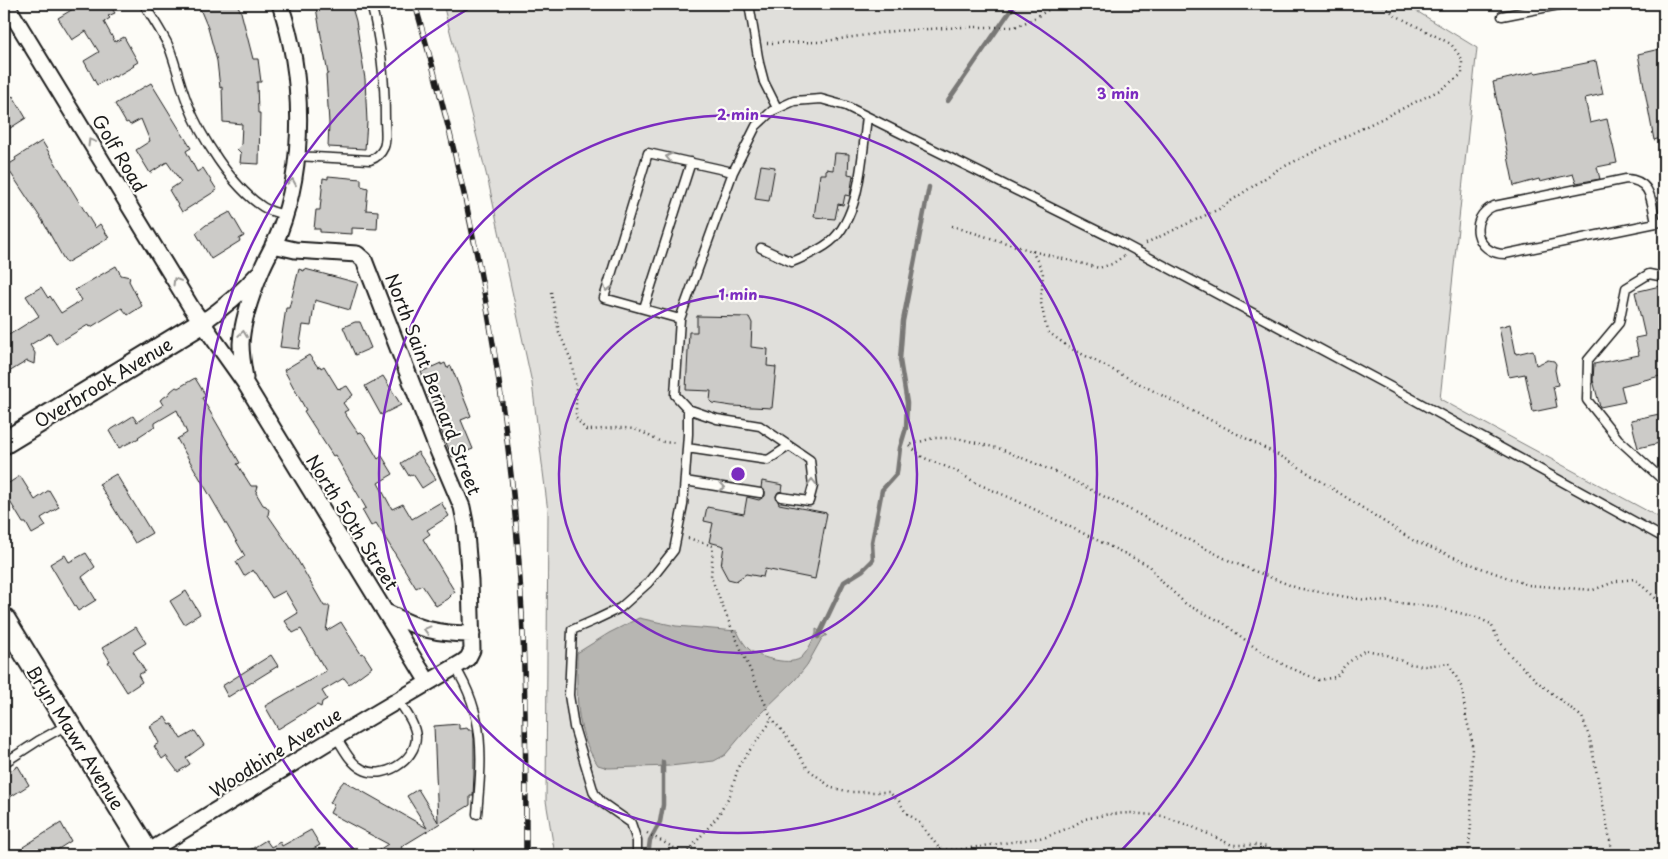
<svg xmlns="http://www.w3.org/2000/svg" width="1668" height="859" font-family="'Playpen Sans',sans-serif">
<rect width="100%" height="100%" fill="#fdfcf7"/>
<filter id="ink" filterUnits="userSpaceOnUse"><feTurbulence type="fractalNoise" baseFrequency=".02" numOctaves="2"/><feDisplacementMap in="SourceGraphic" scale="10" xChannelSelector="R" yChannelSelector="G"/><feConvolveMatrix kernelMatrix="1 2 1 2 8 2 1 2 1" color-interpolation-filters="sRGB"/></filter>
<g filter="url(#ink)">
<path fill="#e0dfdb" stroke="#7e7e7c" d="M443 4H1405L1477 48 1440 399 1664 520V855H555L546 801 548 512 532 383 489 185Z"/>
<path fill="#b7b6b2" stroke="#797876" d="M639 618 676 626 737 631C741 639 744 645 750 650 760 658 792 667 802 657 808 651 812 641 816 634V629L827 635 822 638 807 665 795 680 758 716 725 755 714 761 670 766 608 768 598 765C574 730 577 694 577 653L609 633Z"/>
<g fill="none" stroke-linecap="round" stroke-linejoin="round">
<path stroke="#797876" stroke-width="4.5" d="M948 101 1015 4
M818 637 844 582 863 570 873 560 872 542 882 490 897 473 900 448 906 428 907 403 900 360 903 321 929 187
M648 855 650 840 660 822 663 805V762"/>
</g>
<path fill="#cccbc8" stroke="#1c1c1c" d="M70 4H109L115 13 108 16 110 18 104 22 115 42 124 37 138 62 133 65 134 66 115 77 114 76 97 85 84 61 99 52 86 31 72 40 58 18 73 9Z
M198 4H237L241 12 253 59H258L261 82H257L258 113H260L259 164 240 163 241 153 237 149 241 145 242 124 223 122 222 87 220 88 217 61 208 28Z
M319 4H351L356 21 365 79 367 122 365 149 328 147 329 123 326 74H328L316 8 320 7Z
M1664 48V137L1654 140 1638 54Z
M1596 61 1603 94 1585 98 1590 123 1607 119 1617 163 1597 167 1600 179 1576 183 1573 174 1540 182 1539 179 1514 186 1493 82 1535 72 1536 73Z
M151 83 191 148 186 151 197 172 203 168 217 190 182 212 169 190 181 182 167 162 150 173 136 150 150 141 141 119 130 125 128 122 126 123 115 104Z
M13 96 26 118 4 132V102Z
M42 141 95 228 100 224 109 238 66 263 42 220 6 166 16 160 15 158Z
M835 153 849 154 848 174 853 175 850 196 845 195 843 205 838 204 835 219 814 217 820 174H826V169L833 170Z
M761 165 775 167 769 201 755 199Z
M328 176 361 179V186L368 188 366 210 378 211 377 229 352 228V234L320 232V229H314L316 210H320L323 178 328 179Z
M230 212 244 236 239 239 240 241 211 259 196 233 206 225Z
M116 266 121 275 130 277 129 281 142 306 128 315 122 308 91 327 88 325 56 344 50 333 30 345 35 353 34 364 27 361 4 375V338L39 316 26 296 41 287 48 298 50 296 61 313 82 300 75 290Z
M299 269 304 271 305 269 358 283 350 310 315 300 311 326 303 325 299 349 280 347 286 308H289Z
M1664 285V375L1621 386 1625 402 1600 407 1593 380 1594 364 1639 355 1635 338 1645 336 1635 292Z
M697 316 749 317 752 323 751 347 768 349 767 366 776 367 772 408 732 406 712 403 710 401 711 391 686 390 689 332H697Z
M355 322H360L371 348 355 355 343 327Z
M1510 324 1516 354 1533 350 1536 365 1548 360 1554 361 1556 364 1555 370 1558 385 1553 386 1557 407 1533 412 1525 374 1509 377 1499 327Z
M309 355 318 367 320 366 321 368 324 366 338 389 339 388 340 389 347 386 353 395 343 403 348 410 344 412 358 433 361 432 364 435 378 459 382 456 393 474 378 483 392 509 403 504 412 519 441 502 449 516 427 530 430 534 423 539 455 592 450 595 451 596 448 599 436 606 422 585 416 588 376 523 371 526 362 510 366 508 335 455 333 456 304 411 306 410 284 370Z
M441 363V365L445 363 447 368 451 366 471 416 461 420 473 449 452 457 441 430 444 429 433 402 444 397 426 384 421 372Z
M383 376 401 405 381 415 365 386Z
M195 378 206 396 202 398 240 463 237 464 251 486H258L256 493 263 505 266 506 269 510 268 515 290 547 324 606H330L326 631 341 622 361 654 363 653 372 667 349 684 344 678 322 691 327 699 322 702 321 707 317 705 278 729 265 706 326 671 301 629 293 633 285 621 298 613 285 591 272 598 256 573H255L253 570 244 576 236 562 245 556 177 439 187 433 177 410 155 423V426L138 437 139 438 119 448 109 431 133 416 137 422 163 405 160 400 169 394 171 391 176 387 178 388Z
M1664 413V442L1638 448 1631 420Z
M418 452 436 479 422 488 413 474 409 476 401 463Z
M116 474 152 533 135 543 99 484Z
M20 476 35 500 49 490 59 507 41 518 46 526 32 534 26 523H23L9 500V497L4 489V486Z
M762 481 783 485 782 491 778 492 776 496 779 504 827 513 815 579 765 569 763 577 746 574 736 581 728 579 721 566 724 546 709 542 713 523 704 521 707 507 744 514 747 497 759 500 765 496V491L761 488Z
M86 553 95 567 82 577 96 600 78 611 50 564 65 555 69 562Z
M186 591 200 614 184 624 170 601Z
M136 627 146 643 133 651 145 671 138 675 142 682 127 692 108 662 110 661 102 648Z
M271 655 278 666 228 697 222 686Z
M165 717 170 725 172 724 181 739 195 731 204 745 186 758 190 764 178 772 166 756 162 759 154 746 159 743 150 726Z
M459 724V729L468 728V730H473L474 739V774L473 796H470V805L401 847 406 855H371L388 844 330 813 334 805 330 803 338 788 344 781 427 828 407 796 418 789 438 822 434 726Z
M18 766 29 785 4 801V775Z
M61 823 71 841 49 855H28L23 847Z
M311 830 320 845 303 855H242L266 840 271 847 280 842 282 846Z"/>
<g fill="none" stroke-linecap="round" stroke-linejoin="round">
<defs>
<path id="lane" d="M144 4C152 18 162 32 169 47 176 65 180 84 187 102 200 136 232 187 263 207 269 211 277 213 285 215
M749 4 759 63 764 82 777 108
M1502 16 1564 4
M296 156 370 160C376 158 381 154 384 147 387 139 385 128 385 120 385 81 381 42 371 4
M1656 223C1651 201 1652 180 1626 179L1494 206C1467 217 1475 254 1505 254L1656 223 1664 221
M761 248 792 262C806 256 819 251 830 242 861 217 862 154 867 117
M1664 277 1649 274 1626 288 1619 323 1588 360 1587 400 1618 439 1664 481
M644 308 691 162
M680 319 604 298 648 153 733 172
M687 448 768 460 789 446
M685 481 760 493
M781 497 809 501 813 486 810 460 760 426 717 419 688 409 675 395 680 319 733 172 756 126 772 111 794 101 821 99 846 106 1120 242 1389 386 1664 538
M455 667C486 716 482 759 477 814
M336 737C343 747 350 763 362 769 382 781 416 761 416 737 415 723 405 711 398 700
M4 763 38 741 67 725
M637 855V841L631 823 601 802 594 793 574 727 569 695 572 630 595 620 620 608 648 583 674 550 683 505 688 434V409"/>
<path id="street" d="M6 4 191 307 245 383 428 682
M203 322C223 308 242 292 258 274
M245 378C243 367 241 356 241 344 242 320 252 293 261 271 266 258 274 246 279 233 306 163 304 74 280 4
M388 613C419 629 436 634 472 634
M143 855 336 737 463 662 468 658 472 650 470 581 465 522 462 507 436 446 364 260 357 254 295 250 273 245"/>
<path id="secondary" d="M4 443 203 322
M4 619 149 855"/>
</defs>
<use href="#lane" stroke="#1c1c1c" stroke-width="11"/>
<use href="#street" stroke="#1c1c1c" stroke-width="19"/>
<use href="#secondary" stroke="#1c1c1c" stroke-width="25"/>
<path stroke="#1c1c1c" stroke-width="2.5" stroke-dasharray="1 4" stroke-linecap="butt" d="M767 43 819 42 894 31 964 27H1015L1031 20 1055 6 1071 4
M952 226 1032 251 1099 268 1112 264 1124 256
M1146 243 1219 209 1277 170 1440 90 1462 74V59L1451 44 1395 15 1382 4
M1032 251 1043 272 1041 303 1047 331 1070 348 1288 460 1414 541 1481 568 1528 585 1593 590 1617 581 1635 579 1664 606
M551 292 559 332 571 360 576 388V418L586 430C603 430 614 426 633 429 651 433 654 445 677 442
M688 538 713 546 711 577 729 622 771 717 792 744 808 769 832 788 852 792H889L899 801 906 813 918 821 940 849 956 850 1046 837 1071 827 1085 819 1109 814 1131 813 1163 816 1193 827 1232 845H1255L1267 847 1278 855
M647 833 685 854
M685 855 718 816 730 795 739 765 769 724 771 717
M1468 855 1471 825 1472 741 1466 717 1462 688 1449 663 1425 666 1410 664 1381 653 1365 650 1345 665 1336 677 1319 680 1286 666 1257 649 1222 622 1187 605 1158 578 1150 566 1011 498 978 484 954 470 922 457 909 445 933 438H957L1001 449 1060 474 1232 562 1297 588 1358 599 1431 606 1476 617 1491 624 1498 639 1510 655 1539 683 1582 717 1590 739 1613 855"/>
<use href="#lane" stroke="#fdfcf7" stroke-width="8"/>
<use href="#street" stroke="#fdfcf7" stroke-width="15"/>
<use href="#secondary" stroke="#fdfcf7" stroke-width="21"/>
<defs>
<path id="rail" d="M415 4C473 202 512 406 522 613 526 693 526 774 526 855"/>
</defs>
<use href="#rail" stroke="#1c1c1c" stroke-width="5.5"/>
<use href="#rail" stroke="#fdfcf7" stroke-width="4" stroke-dasharray="11" stroke-linecap="butt"/>
</g>
<defs><path id="oneway-chevron" d="M-2-3.5L2.5 0L-2 3.5" fill="none" stroke-width="1.6" stroke-linecap="round" stroke-linejoin="round" transform="scale(1.25)"/></defs>
<g stroke="#989794">
<use href="#oneway-chevron" transform="translate(91 142) rotate(-121)"/>
<use href="#oneway-chevron" transform="translate(669 157) rotate(-168)"/>
<use href="#oneway-chevron" transform="translate(292 182) rotate(-81)"/>
<use href="#oneway-chevron" transform="translate(176 281) rotate(-121)"/>
<use href="#oneway-chevron" transform="translate(607 288) rotate(107)"/>
<use href="#oneway-chevron" transform="translate(243 334) rotate(-82)"/>
<use href="#oneway-chevron" transform="translate(812 482) rotate(-90)"/>
<use href="#oneway-chevron" transform="translate(722 487) rotate(9)"/>
<use href="#oneway-chevron" transform="translate(427 630) rotate(-165)"/>
</g>
</g>
<g fill="none" stroke="#7b2cbf" stroke-width="2.5">
<circle cx="738" cy="474" r="179"/>
<circle cx="738" cy="474" r="359"/>
<path d="M358 854A538 538 0 0 1 473 6M1003 6A538 538 0 0 1 1118 854"/>
</g>
<g text-anchor="middle" dominant-baseline="central" stroke-width="4.5" stroke-linejoin="round" paint-order="stroke">
<g font-size="18" fill="#1c1c1c" stroke="#fdfcf7">
<text transform="translate(120 153) rotate(59)">Golf Road</text>
<text transform="translate(103 382) rotate(-31)">Overbrook Avenue</text>
<text transform="translate(434 384) rotate(69)">North Saint Bernard Street</text>
<text transform="translate(353 522) rotate(58)">North 50th Street</text>
<text transform="translate(76 737) rotate(58)">Bryn Mawr Avenue</text>
<text transform="translate(275 752) rotate(-32)">Woodbine Avenue</text>
</g>
</g>
<circle cx="738" cy="474" r="8" fill="#7b2cbf" stroke="#fdfcf7" stroke-width="2.5"/>
<g font-size="15" text-anchor="middle" font-weight="bold" fill="#7b2cbf" stroke="#fdfcf7" stroke-width="4.5" stroke-linejoin="round" paint-order="stroke">
<text x="1118" y="99">3 min</text>
<text x="738" y="120">2 min</text>
<text x="738" y="300">1 min</text>
</g>
<rect width="1668" height="859" fill="none" stroke="#fdfcf7" stroke-width="20"/>
<rect x="10" y="10" width="1648" height="839" fill="none" stroke="#1c1c1c" stroke-width="2" filter="url(#ink)"/>
</svg>
